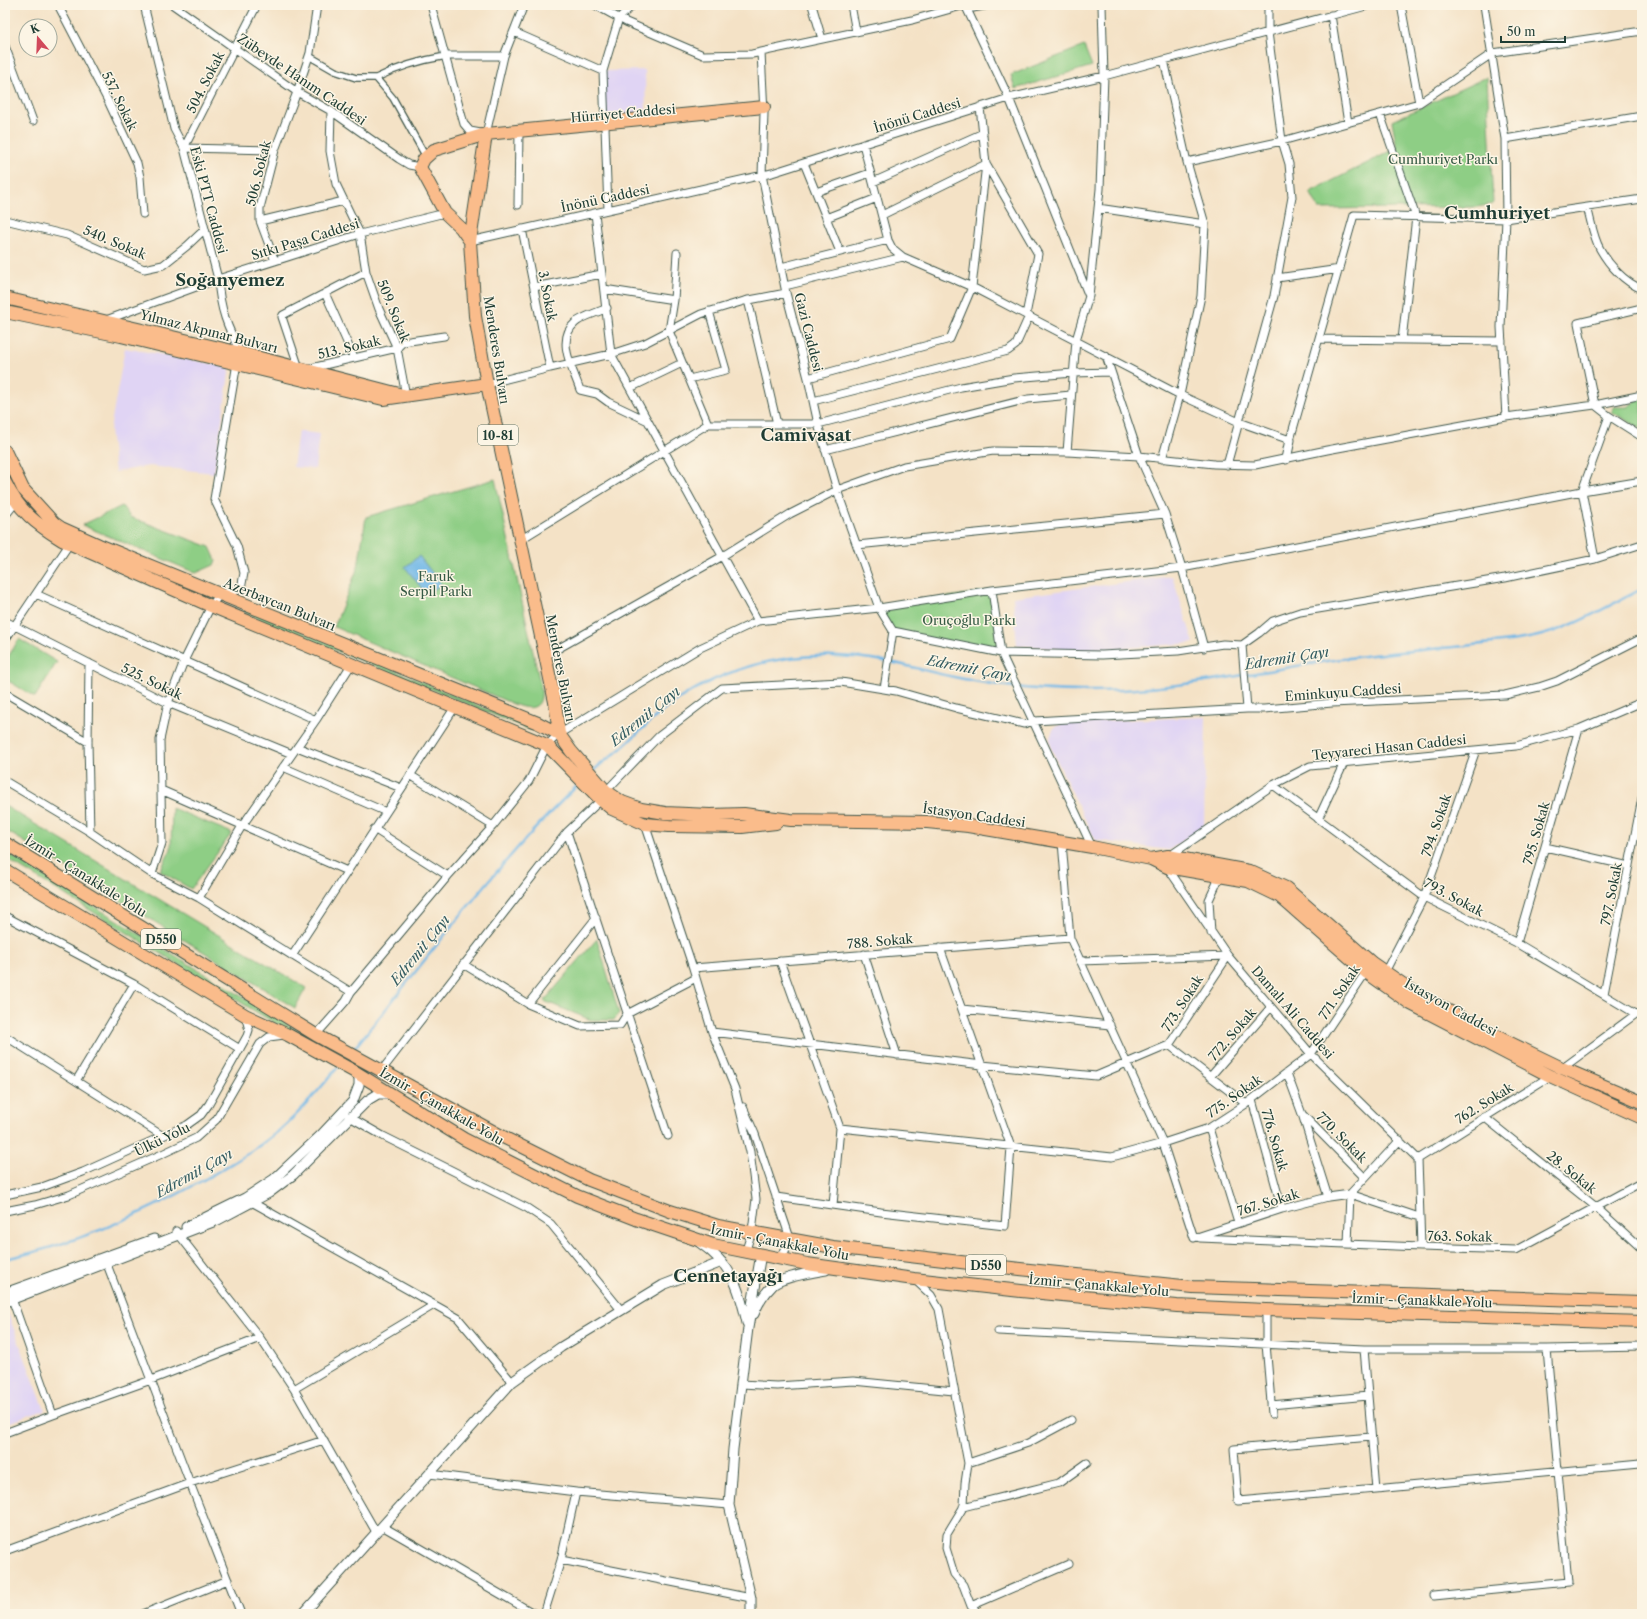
<svg xmlns="http://www.w3.org/2000/svg" width="1647" height="1619" font-family="'Libre Caslon Text',serif">
<rect width="100%" height="100%" fill="#fcf5e5"/>
<filter id="ink" filterUnits="userSpaceOnUse"><feTurbulence type="fractalNoise" baseFrequency=".025" numOctaves="2"/><feDisplacementMap in="SourceGraphic" scale="8" xChannelSelector="R" yChannelSelector="G"/><feConvolveMatrix kernelMatrix="1 2 1 2 8 2 1 2 1" color-interpolation-filters="sRGB"/></filter>
<filter id="wash" filterUnits="userSpaceOnUse"><feTurbulence type="fractalNoise" baseFrequency=".012" numOctaves="4" result="noise"/><feDisplacementMap in="SourceGraphic" scale="16" xChannelSelector="R" yChannelSelector="G"/><feGaussianBlur stdDeviation="0.9" result="paint"/><feColorMatrix in="noise" values="0 0 0 0 0 0 0 0 0 0 0 0 0 0 0 0 0 1.4 0 .05"/><feComposite in="paint" operator="in"/></filter>
<g filter="url(#wash)">
<rect width="100%" height="100%" fill="#f4e2c6"/>
<path fill="#e0d4f4" d="M645 70 646 118 604 122 603 71Z
M125 348 230 367 214 473 149 466 115 472 110 430Z
M298 431 319 434 315 469 293 467Z
M1172 576 1194 643 1082 651 1017 645 1013 597Z
M1206 717 1204 826 1169 850 1095 840 1051 748 1050 737 1054 728 1065 722Z
M5 1306 45 1410 5 1424Z"/>
<path fill="#8ece85" stroke="#56865c" d="M1084 46 1092 66 1015 89 1011 75Z
M1487 77 1493 204 1477 207 1319 209 1310 192 1397 148 1392 121Z
M1642 398V429L1612 412 1613 407H1628L1637 399Z
M495 479 541 688C544 712 527 710 511 703L334 627 358 567 366 517Z
M122 506 130 517 210 547 216 560 214 565 196 573 82 525Z
M992 590 1001 653 893 631 879 608Z
M248 609 532 728 531 730 247 614 243 610Z
M19 639 57 662 35 697 5 679V662Z
M5 806 306 988 295 1008 5 830Z
M172 808 232 833 191 889 160 871 171 849Z
M5 852 284 1022 319 1045 317 1047 281 1027 5 858Z
M597 939 619 1013 614 1020H591L544 1001Z"/>
<path fill="#6fb7e7" stroke="#477a8e" d="M419 556 441 584 427 595 405 567Z"/>
<g fill="none" stroke-linecap="round" stroke-linejoin="round">
<path stroke="#6fb7e7" stroke-width="2.5" d="M593 771C604 761 617 753 627 743 645 726 662 710 682 697 745 657 817 648 890 662 911 666 932 673 954 677 996 686 1038 691 1081 691 1164 692 1246 674 1327 661 1373 654 1419 650 1465 646 1491 643 1516 642 1542 635 1578 625 1609 605 1642 589
M352 1051C426 961 495 864 579 784
M5 1259C77 1244 144 1214 207 1178 229 1165 251 1153 271 1137 297 1117 317 1092 338 1067"/>
</g>
</g>
<g filter="url(#ink)">
<g fill="none" stroke-linecap="round" stroke-linejoin="round">
<defs>
<path id="pedestrian" d="M309 56 335 71 356 78H376L393 98 426 157
M376 78C398 67 422 60 446 56"/>
<path id="minor" d="M58 5 109 103 137 163 140 177 143 214
M144 5 174 129 184 148 218 279C220 309 227 327 241 353
M173 5 297 92 331 111 399 159 409 165 420 167
M257 5 184 148 275 150
M431 5 464 124 470 131 486 134 504 56 524 5
M595 5 626 22 703 55 752 54 912 20 965 5 973 8 989 5
M812 5 822 39
M851 5 856 32
M965 5 1009 98 1088 294
M1401 5 1419 103
M1484 5 1505 139 1506 219 1501 327 1506 417
M1331 15 1348 123
M514 32 603 71
M5 46 33 121
M761 52 764 113 762 175 786 293 808 378 818 424 837 490 879 608 893 631 1001 653 1102 655 1178 651 1223 644 1242 645 1259 633 1273 621 1300 612 1505 578 1595 559 1642 544
M446 56H504
M331 111 330 151 336 184 360 234 366 272 379 309 397 348 406 396
M1380 114 1416 217 1402 340
M1505 139 1642 116
M863 144 888 240 892 248 903 257 972 287 1180 395 1239 422 1290 440 1354 215 1506 219 1642 199
M1187 162 1282 141 1419 103 1493 53 1642 31
M804 163 840 252
M873 182 983 133
M816 192 870 173
M518 205 519 130
M1587 207C1591 220 1593 237 1600 249 1609 265 1624 282 1642 289
M1098 208 1205 224
M608 210 603 71 619 18 633 5
M595 213 611 354 758 621
M882 215 986 164 1038 254 1026 315
M826 218 877 198
M5 220 67 235 144 269 163 265 187 246 205 229
M260 221 344 201
M522 229 550 368
M470 241 772 173 1009 98 1104 76 1370 5
M677 253 674 300 669 331 708 424
M275 261 260 221V208L275 150 297 92 310 53 317 5
M781 267 888 240
M1277 278 1340 269
M785 286 903 257
M534 287 602 274
M604 289 674 300
M325 293 354 358
M748 300 777 424
M607 308C597 313 583 316 575 323 555 340 574 371 580 390L597 394 608 402 646 420
M1642 308 1578 323 1595 405 1609 416 1642 437
M106 320 218 279 360 234 445 213
M1320 339 1502 341
M1106 356 1139 456 1165 514 1182 568 1204 648
M299 368 282 317 283 315 366 272
M307 369 397 348 403 342 444 336
M808 378 950 339 972 287 986 164 980 107
M689 379 726 370 709 311
M487 384 550 368 611 354 645 343 701 314 744 301 786 293
M630 388 682 363
M813 401 1008 351 1016 345 1029 316
M825 450 1028 399 1071 395
M1067 452 1076 340 1089 296 1100 189 1104 76 1102 5
M1162 459 1180 395 1201 296 1205 224 1187 162 1164 60
M1227 465 1274 296 1292 197 1289 164 1282 141 1268 32V5
M5 516 16 502
M520 540 708 424H818L961 387 1014 378 1073 373 1111 372
M857 545 1165 514
M1595 559 1582 491 1609 416
M992 590 1001 653 1092 847
M36 594 316 720
M5 621 168 703 292 754
M5 640 70 543
M1242 645 1247 709
M545 656 721 557 790 514 837 490 904 466 993 451 1067 452 1139 456 1214 464 1255 465 1327 450 1506 417 1595 405 1642 395
M89 663 88 742 90 832 152 874 199 898 351 992
M884 689 893 631
M5 693 88 742
M297 747 401 788
M283 767 386 812
M410 775 493 826
M5 781 90 832
M1273 785 1424 897 1517 943 1636 1014
M161 790 347 871
M606 791 659 736 722 688 841 682 896 691 956 708 1024 724 1034 721 1247 709H1264L1332 703 1505 695 1539 687 1557 681 1642 638
M1318 819 1344 763
M644 821 693 968 712 1032 735 1089 750 1152 756 1199 752 1231 746 1250
M374 829 448 876
M567 832 668 1136
M1062 842 1070 938 1163 1143 1194 1238
M1545 847 1629 866
M1168 857 1273 785 1310 766 1516 746 1579 729 1642 702
M1167 867 1228 956 1311 1054 1418 1159
M152 874 162 843 160 740 168 703 184 661 211 606 220 594 241 589 244 573 237 546 214 499 237 363
M199 898 242 826 316 720 351 665
M5 916 134 984 240 1049
M1211 933 1209 900 1221 874
M1517 943 1579 729
M864 954 897 1055
M292 956 455 707
M780 961 840 1128 833 1205
M1080 961 1228 956
M463 964 528 1004 596 918
M693 968 1070 938
M1385 972 1424 897 1476 750
M1604 994 1642 798
M528 1004 580 1026 620 1025 627 1014 696 978
M962 1009 1110 1025
M712 1032 982 1065 1096 1076 1169 1045 1228 956
M316 1035 346 1001 351 992 448 876 493 826 529 781 547 745 559 734 700 648 758 621 879 608 992 590 1182 568 1582 491 1642 481
M5 1036 163 1136
M1169 1045 1246 1104
M382 1070 567 832 601 800
M1560 1070 1636 1014 1642 1012
M1287 1073 1302 1114 1328 1197
M1210 1077 1271 1007
M76 1081 134 984
M1252 1100 1282 1209
M743 1107 755 1134 790 1238
M1303 1115 1364 1177
M348 1116 383 1136 527 1208 551 1224 621 1310
M1484 1117 1596 1207 1642 1249
M840 1128 1112 1157 1163 1143 1209 1128 1246 1104 1311 1054 1368 969
M1209 1128 1238 1223
M1418 1159 1421 1247 1516 1250 1642 1182
M1418 1159 1552 1075
M5 1195 42 1187 83 1172 187 1125 201 1115 209 1104 247 1036 249 1030 245 1015
M776 1197 881 1212 1005 1226 1011 1147 940 948
M248 1200 458 1318 512 1382
M5 1211 35 1205 69 1195 162 1154 196 1138 216 1120 260 1044 269 1037 284 1035
M176 1231 260 1338 294 1389 376 1532
M1194 1238 1282 1209 1328 1197 1350 1194 1419 1217
M1200 1238 1421 1247
M1348 1244 1350 1194 1400 1140
M105 1259 190 1483 241 1614
M915 1280 931 1295 939 1309 968 1463 965 1483 964 1506 947 1534 946 1548 954 1574 963 1585 971 1606 978 1614
M11 1296 53 1415
M1266 1310V1344L1272 1414
M998 1331 1364 1349H1547L1642 1347
M1364 1349 1376 1489 1238 1501 1234 1449 1371 1437
M741 1384 777 1386 853 1381 954 1391
M294 1389 434 1305
M1271 1405 1368 1396
M5 1433 53 1415 151 1380 260 1338
M968 1463 1028 1443 1071 1420
M429 1474 576 1492
M1376 1489 1637 1464
M963 1507 1059 1483 1087 1463
M382 1526 535 1614
M5 1551 190 1483 324 1440
M561 1560 751 1598
M1434 1596 1568 1583 1547 1349
M971 1606 1069 1564
M143 1614 228 1580
M544 1614 561 1560 576 1492 729 1505"/>
<path id="tertiary" d="M1286 459 1290 440
M186 1227 245 1198 274 1179 321 1135 353 1101 359 1085V1078L357 1073
M700 1243C732 1265 739 1287 747 1323
M781 1259 790 1238
M5 1293 154 1239
M5 1302 218 1220 269 1193 293 1175 368 1100 378 1094H391
M754 1314C758 1303 764 1294 773 1285 782 1277 814 1272 826 1270
M303 1614 512 1382 561 1347 663 1285 722 1262
M751 1614V1598L729 1505 733 1449 748 1328 761 1254"/>
<path id="primary" d="M486 134 470 241 475 316 487 384 555 702 559 734
M470 241 461 228 445 213 420 167 424 159 434 150 486 134 764 107
M5 298 241 353 403 395
M5 312 121 336 383 399 487 384
M5 451 23 489 54 523 61 528 99 545 538 723 559 734 571 751 606 791 622 802 641 809 665 813 710 815 744 814 791 820 927 822 968 826 1092 847 1151 859 1167 867 1248 881 1279 896 1366 972 1411 1004 1550 1076 1642 1118
M5 482C19 511 36 524 62 540L211 606 547 745 601 800 612 809 645 824 669 826 742 827 776 823
M1151 859 1168 856 1249 871 1286 888 1372 963 1420 996 1506 1041 1562 1068 1642 1102"/>
<path id="trunk" d="M5 843 316 1035 507 1139 589 1180 670 1211 718 1226 833 1247 1020 1269 1192 1287 1642 1302
M5 870 245 1015 288 1035 357 1073 464 1139 577 1196 636 1219 713 1245 807 1264 914 1279 1021 1291 1177 1306 1266 1310 1642 1322"/>
</defs>
<use href="#pedestrian" stroke="#3f564a" stroke-width="8"/>
<use href="#minor" stroke="#3f564a" stroke-width="9"/>
<use href="#tertiary" stroke="#3f564a" stroke-width="11"/>
<use href="#primary" stroke="#3f564a" stroke-width="14"/>
<use href="#trunk" stroke="#3f564a" stroke-width="14"/>
<use href="#pedestrian" stroke="#fff" stroke-width="5.5"/>
<use href="#minor" stroke="#fff" stroke-width="7"/>
<use href="#tertiary" stroke="#fff" stroke-width="9"/>
<use href="#primary" stroke="#fabc8b" stroke-width="12"/>
<use href="#trunk" stroke="#fabc8b" stroke-width="12"/>
</g>
</g>
<g text-anchor="middle" dominant-baseline="central" stroke-width="3" stroke-linejoin="round" paint-order="stroke">
<g fill="#fcf5e5" stroke="#617469" stroke-width="1">
<rect x="478" y="425" width="40" height="20" rx="3"/>
<rect x="141" y="929" width="40" height="20" rx="3"/>
<rect x="966" y="1255" width="40" height="20" rx="3"/>
</g>
<g font-size="12" font-weight="bold" fill="#1f3d34">
<text x="498" y="435">10-81</text>
<text x="161" y="939">D550</text>
<text x="986" y="1265">D550</text>
</g>
<g font-size="13" fill="#1f3d34" stroke="#fcf5e5">
<text transform="translate(302 79) rotate(34)">Zübeyde Hanım Caddesi</text>
<text transform="translate(205 82) rotate(-63)">504. Sokak</text>
<text transform="translate(120 101) rotate(64)">537. Sokak</text>
<text transform="translate(623 113) rotate(-5)">Hürriyet Caddesi</text>
<text transform="translate(917 115) rotate(-17)">İnönü Caddesi</text>
<text transform="translate(258 173) rotate(-76)">506. Sokak</text>
<text transform="translate(605 198) rotate(-12)">İnönü Caddesi</text>
<text transform="translate(209 200) rotate(75)">Eski PTT Caddesi</text>
<text transform="translate(305 239) rotate(-17)">Sıtkı Paşa Caddesi</text>
<text transform="translate(115 242) rotate(23)">540. Sokak</text>
<text transform="translate(548 296) rotate(79)">3. Sokak</text>
<text transform="translate(394 311) rotate(68)">509. Sokak</text>
<text transform="translate(209 331) rotate(14)">Yılmaz Akpınar Bulvarı</text>
<text transform="translate(809 332) rotate(76)">Gazi Caddesi</text>
<text transform="translate(349 347) rotate(-13)">513. Sokak</text>
<text transform="translate(497 350) rotate(81)">Menderes Bulvarı</text>
<text transform="translate(280 604) rotate(22)">Azerbaycan Bulvarı</text>
<text transform="translate(561 668) rotate(79)">Menderes Bulvarı</text>
<text transform="translate(152 681) rotate(26)">525. Sokak</text>
<text transform="translate(1343 692) rotate(-4)">Eminkuyu Caddesi</text>
<text transform="translate(1389 747) rotate(-6)">Teyyareci Hasan Caddesi</text>
<text transform="translate(974 815) rotate(8)">İstasyon Caddesi</text>
<text transform="translate(1436 825) rotate(-71)">794. Sokak</text>
<text transform="translate(1536 833) rotate(-74)">795. Sokak</text>
<text transform="translate(86 876) rotate(32)">İzmir - Çanakkale Yolu</text>
<text transform="translate(1611 894) rotate(-79)">797. Sokak</text>
<text transform="translate(1454 897) rotate(28)">793. Sokak</text>
<text transform="translate(880 941) rotate(-5)">788. Sokak</text>
<text transform="translate(1339 992) rotate(-56)">771. Sokak</text>
<text transform="translate(1182 1003) rotate(-57)">773. Sokak</text>
<text transform="translate(1451 1007) rotate(29)">İstasyon Caddesi</text>
<text transform="translate(1293 1012) rotate(49)">Damalı Ali Caddesi</text>
<text transform="translate(1232 1034) rotate(-49)">772. Sokak</text>
<text transform="translate(1234 1096) rotate(-35)">775. Sokak</text>
<text transform="translate(1484 1103) rotate(-32)">762. Sokak</text>
<text transform="translate(442 1106) rotate(30)">İzmir - Çanakkale Yolu</text>
<text transform="translate(1342 1137) rotate(45)">770. Sokak</text>
<text transform="translate(162 1139) rotate(-26)">Ülkü Yolu</text>
<text transform="translate(1275 1140) rotate(74)">776. Sokak</text>
<text transform="translate(1572 1172) rotate(39)">28. Sokak</text>
<text transform="translate(1268 1202) rotate(-17)">767. Sokak</text>
<text transform="translate(1460 1236) rotate(1)">763. Sokak</text>
<text transform="translate(780 1242) rotate(11)">İzmir - Çanakkale Yolu</text>
<text transform="translate(1099 1285) rotate(5)">İzmir - Çanakkale Yolu</text>
<text transform="translate(1422 1300) rotate(2)">İzmir - Çanakkale Yolu</text>
</g>
<g font-size="13" fill="#355a44" stroke="#fcf5e5">
<text x="1443" y="159">Cumhuriyet Parkı</text>
<text x="436" y="576">Faruk<tspan x="436" dy="15">Serpil Parkı</tspan></text>
<text x="969" y="620">Oruçoğlu Parkı</text>
</g>
<g font-size="14" font-style="italic" fill="#335c61" stroke="#fcf5e5">
<text transform="translate(1287 658) rotate(-9)">Edremit Çayı</text>
<text transform="translate(969 668) rotate(11)">Edremit Çayı</text>
<text transform="translate(645 716) rotate(-39)">Edremit Çayı</text>
<text transform="translate(420 950) rotate(-51)">Edremit Çayı</text>
<text transform="translate(194 1173) rotate(-29)">Edremit Çayı</text>
</g>
<g font-size="17" font-weight="bold" fill="#1f3d34" stroke="#fcf5e5">
<text x="1497" y="213">Cumhuriyet</text>
<text x="230" y="280">Soğanyemez</text>
<text x="806" y="435">Camivasat</text>
<text x="728" y="1276">Cennetayağı</text>
</g>
</g>
<rect width="1647" height="1619" fill="none" stroke="#fcf5e5" stroke-width="20"/>
<g transform="translate(38 38) rotate(341)"><circle r="19" fill="#fcf5e5" stroke="#a4ab9e"/>
<path d="M0-3L7 15L0 10L-7 15Z" fill="#d1495b"/>
<text y="-6" font-size="11" font-weight="bold" text-anchor="middle" fill="#1f3d34">K</text>
</g>
<path d="M1501 36v6h64v-6" fill="none" stroke="#1f3d34" stroke-width="2"/>
<text x="1507" y="36" font-size="12" fill="#1f3d34" stroke="#fcf5e5" stroke-width="3" paint-order="stroke">50 m</text>
</svg>
